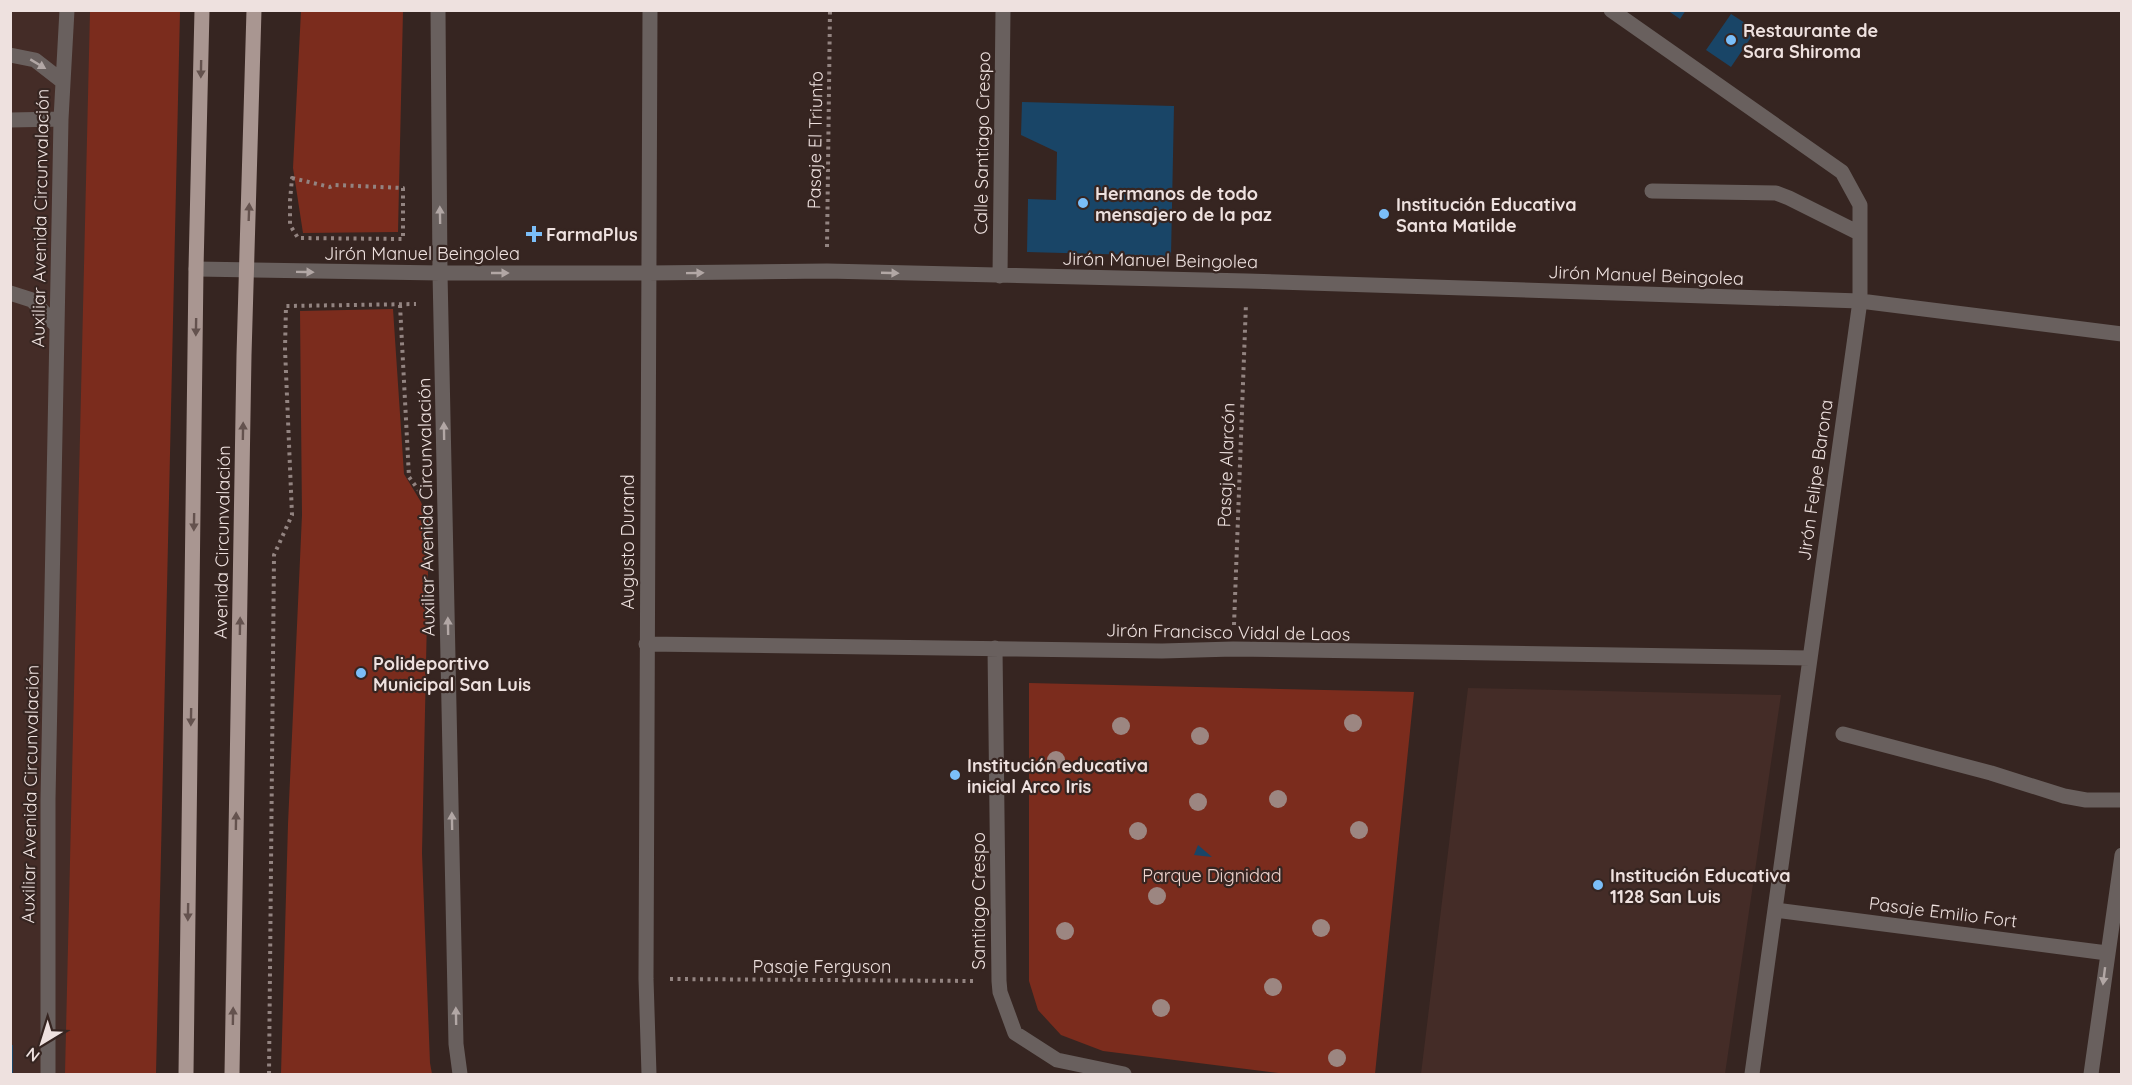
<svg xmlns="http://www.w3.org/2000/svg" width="2132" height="1085" font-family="Quicksand,sans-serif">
<rect width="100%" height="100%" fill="#362521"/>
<path fill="#442c27" d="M10 11H129L111 1074H11Z
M1468 688 1781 695 1725 1074H1421Z"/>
<path fill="#7b2c1d" d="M90 11H180L156 1074H65Z
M301 11H403L398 232 303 233 293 168Z
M393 309 404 474 421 502 429 523 422 853 430 1063 432 1074H281L288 824 302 515 300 311Z
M1029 683 1414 692 1375 1074H1287L1103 1051 1061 1035 1038 1010 1029 981Z"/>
<path fill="#194567" d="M1667 10H1686L1680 19Z
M1731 14 1756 30 1731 67 1706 50Z
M1022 102 1174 106 1171 256 1027 252 1028 199 1056 200 1057 152 1021 135Z
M1198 845 1212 857 1194 855Z
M10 1045H13V1074H10Z"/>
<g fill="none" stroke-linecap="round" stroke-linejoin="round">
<path stroke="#938481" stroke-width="4" stroke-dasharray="3 4.5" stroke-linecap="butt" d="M292 178 330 187 335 185 403 188V239L298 238 290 225V201Z
M827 247 830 10
M400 305 409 477 420 492
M1234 625 1246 303
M670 979 975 981
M269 1074 274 555 292 515 285 349 286 306 416 304"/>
<path stroke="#69605e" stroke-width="15" d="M438 10 440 273 456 1044 460 1074
M1611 10 1842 172 1860 205V301L1752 1074
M10 55 35 60 62 81
M10 120 61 119
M1652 191 1776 193 1789 198 1859 233
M196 269 440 273H648L827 271 1247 281 1860 301 2122 334
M1000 276 1003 10
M10 293 32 300 57 326
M646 644 1162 651 1233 649 1810 658
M995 648 999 981 1000 992 1015 1033 1057 1060 1124 1074
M1843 734 1991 773 2064 796 2086 800H2122
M1775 910 2107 953
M48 1074V800L61 119 67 10
M649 1074 646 979 650 10
M2091 1074 2122 855"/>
<path stroke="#a99691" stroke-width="15" d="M186 1074 196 269 202 10
M232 1074 244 355 254 10"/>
</g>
<g fill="#9c8681">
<circle cx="1353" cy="723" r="9"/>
<circle cx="1121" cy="726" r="9"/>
<circle cx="1200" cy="736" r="9"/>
<circle cx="1056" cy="760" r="9"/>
<circle cx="1278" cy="799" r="9"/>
<circle cx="1198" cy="802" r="9"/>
<circle cx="1359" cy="830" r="9"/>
<circle cx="1138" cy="831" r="9"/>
<circle cx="1157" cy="896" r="9"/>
<circle cx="1321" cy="928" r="9"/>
<circle cx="1065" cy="931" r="9"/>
<circle cx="1273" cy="987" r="9"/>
<circle cx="1161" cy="1008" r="9"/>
<circle cx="1337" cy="1058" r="9"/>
</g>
<defs><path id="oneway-solid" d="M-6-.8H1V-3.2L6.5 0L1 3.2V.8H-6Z" transform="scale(1.5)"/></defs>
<g fill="#b2a7a5">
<use href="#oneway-solid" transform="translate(38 64) rotate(31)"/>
<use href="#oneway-solid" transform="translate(440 215) rotate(-91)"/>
<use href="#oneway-solid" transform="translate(305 272) rotate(1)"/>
<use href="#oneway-solid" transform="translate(500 273)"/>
<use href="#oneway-solid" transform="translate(695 273) rotate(-1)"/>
<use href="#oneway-solid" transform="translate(890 273) rotate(2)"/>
<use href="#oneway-solid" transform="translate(444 431) rotate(-91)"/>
<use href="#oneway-solid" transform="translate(448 626) rotate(-91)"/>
<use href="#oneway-solid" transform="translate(452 821) rotate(-91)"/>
<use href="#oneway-solid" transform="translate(2104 976) rotate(97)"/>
<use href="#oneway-solid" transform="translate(456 1016) rotate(-91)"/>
</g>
<g fill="#64524e">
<use href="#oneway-solid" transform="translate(201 69) rotate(91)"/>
<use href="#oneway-solid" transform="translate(249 212) rotate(-88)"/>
<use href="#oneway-solid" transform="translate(196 327) rotate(91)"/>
<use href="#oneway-solid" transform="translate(243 431) rotate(-89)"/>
<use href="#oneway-solid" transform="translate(194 522) rotate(91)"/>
<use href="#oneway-solid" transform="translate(240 626) rotate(-89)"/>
<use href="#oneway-solid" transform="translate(191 717) rotate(91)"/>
<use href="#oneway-solid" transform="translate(236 821) rotate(-89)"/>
<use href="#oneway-solid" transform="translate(188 912) rotate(91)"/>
<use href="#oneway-solid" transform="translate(233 1016) rotate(-89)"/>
</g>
<g fill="#7bbef8" stroke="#362521" stroke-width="2">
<circle cx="1731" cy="40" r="6"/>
<circle cx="1083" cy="203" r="6"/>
<circle cx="1384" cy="214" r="6"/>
<path d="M531 225h6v6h6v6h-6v6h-6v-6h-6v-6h6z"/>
<circle cx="361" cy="673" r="6"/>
<circle cx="955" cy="775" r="6"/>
<circle cx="1598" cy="885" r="6"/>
</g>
<g text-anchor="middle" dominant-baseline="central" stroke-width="4.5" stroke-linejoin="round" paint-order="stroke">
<g font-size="18" font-weight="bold" fill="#eee1df" stroke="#362521" text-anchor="start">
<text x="1743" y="30">Restaurante de<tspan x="1743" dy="21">Sara Shiroma</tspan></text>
<text x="1095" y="193">Hermanos de todo<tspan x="1095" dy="21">mensajero de la paz</tspan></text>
<text x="1396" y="204">Institución Educativa<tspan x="1396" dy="21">Santa Matilde</tspan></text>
<text x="546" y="234">FarmaPlus</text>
<text x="373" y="663">Polideportivo<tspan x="373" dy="21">Municipal San Luis</tspan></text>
<text x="967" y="765">Institución educativa<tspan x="967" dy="21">inicial Arco Iris</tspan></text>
<text x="1610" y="875">Institución Educativa<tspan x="1610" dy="21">1128 San Luis</tspan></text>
</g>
<g font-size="18" fill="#eee1df" stroke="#362521">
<text transform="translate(815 140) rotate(-89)">Pasaje El Triunfo</text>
<text transform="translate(982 143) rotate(-89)">Calle Santiago Crespo</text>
<text transform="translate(40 218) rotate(-89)">Auxiliar Avenida Circunvalación</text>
<text x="422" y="253">Jirón Manuel Beingolea</text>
<text transform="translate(1160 260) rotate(1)">Jirón Manuel Beingolea</text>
<text transform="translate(1646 275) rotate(2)">Jirón Manuel Beingolea</text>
<text transform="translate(1226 465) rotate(-88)">Pasaje Alarcón</text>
<text transform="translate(1815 480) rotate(-82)">Jirón Felipe Barona</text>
<text transform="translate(426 507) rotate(-91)">Auxiliar Avenida Circunvalación</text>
<text transform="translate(222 542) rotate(-89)">Avenida Circunvalación</text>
<text transform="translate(627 542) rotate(-90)">Augusto Durand</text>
<text transform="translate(1228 632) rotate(1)">Jirón Francisco Vidal de Laos</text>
<text transform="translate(30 794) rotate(-89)">Auxiliar Avenida Circunvalación</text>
<text transform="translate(978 901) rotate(-90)">Santiago Crespo</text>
<text transform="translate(1943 912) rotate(7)">Pasaje Emilio Fort</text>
<text x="822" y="966">Pasaje Ferguson</text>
</g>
<g font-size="18" fill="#f0d5cf" stroke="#362521">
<text x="1212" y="875">Parque Dignidad</text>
</g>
</g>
<rect width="2132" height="1085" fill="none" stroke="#eee1df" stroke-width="24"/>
<g transform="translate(42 1043) rotate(218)" stroke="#362521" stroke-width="4.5" paint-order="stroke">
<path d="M0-4.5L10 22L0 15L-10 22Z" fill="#eee1df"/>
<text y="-9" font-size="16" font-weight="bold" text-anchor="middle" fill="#eee1df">N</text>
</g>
</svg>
